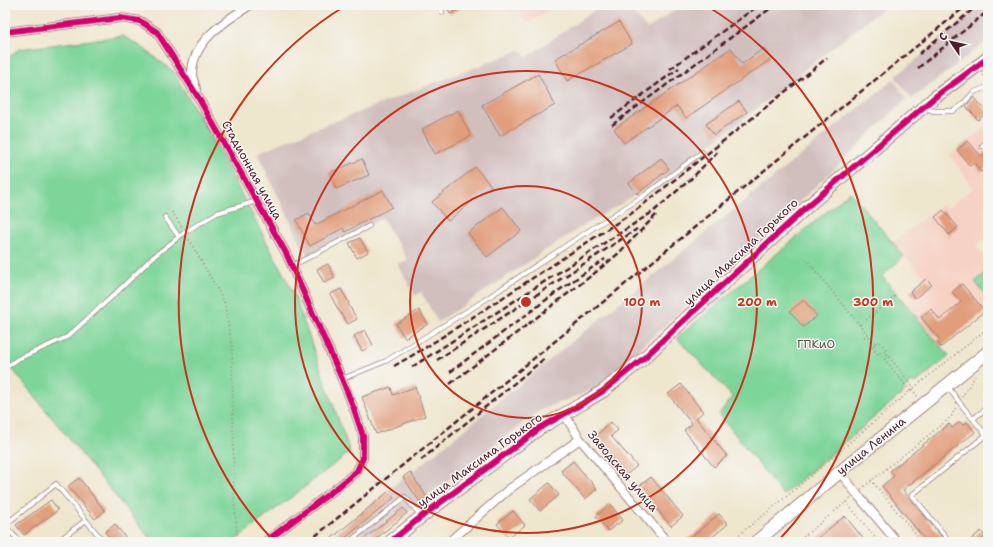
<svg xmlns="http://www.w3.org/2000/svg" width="993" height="547" font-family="'Shantell Sans',sans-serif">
<rect width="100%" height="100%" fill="#f6f6f2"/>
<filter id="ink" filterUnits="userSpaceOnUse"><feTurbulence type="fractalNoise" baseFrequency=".025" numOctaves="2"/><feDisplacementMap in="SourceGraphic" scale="8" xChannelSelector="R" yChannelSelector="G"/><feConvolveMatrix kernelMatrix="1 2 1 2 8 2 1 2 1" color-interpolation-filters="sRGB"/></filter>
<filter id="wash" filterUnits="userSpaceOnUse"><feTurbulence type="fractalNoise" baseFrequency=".012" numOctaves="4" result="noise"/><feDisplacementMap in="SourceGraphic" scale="16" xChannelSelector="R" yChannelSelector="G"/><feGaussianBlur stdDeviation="0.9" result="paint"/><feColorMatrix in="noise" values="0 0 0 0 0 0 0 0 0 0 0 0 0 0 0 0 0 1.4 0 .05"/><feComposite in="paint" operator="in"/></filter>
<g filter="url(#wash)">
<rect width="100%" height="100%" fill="#efe6ce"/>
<path fill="#f6d2c4" d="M516 5H555L527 24Z
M988 125V236L976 246 988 260V309L941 347 906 305 931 285 893 243 943 204 946 209 973 188 950 155Z"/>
<path fill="#d1bfbe" d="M602 5H626L647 29 682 5H738L740 7 745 5H887L743 119 662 180 576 230 438 322 421 292 415 296 398 264 408 260 382 218 308 257 257 153 318 128 520 50 527 57Z
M983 5H988V40L912 99 895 77Z
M894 79 906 99 829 174 740 257 595 389 540 410 427 496 369 542H325L410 472 416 469Z"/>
<path fill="#7ed59a" stroke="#647a62" d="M123 36 140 46 173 71 214 142 293 292 350 452 233 542H153L5 360V61L19 49Z
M850 192 904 256 882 276 949 356 916 383 912 382 904 389V392L818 465 783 495 719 414 733 397 677 338Z
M988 271V297L975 282Z"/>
<g id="blocks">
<path fill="#e19d7b" d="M446 5H467L450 14Z
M619 22 632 44 567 81 555 59Z
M731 48 742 64 764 48 771 59 686 118 677 106 624 143 614 129Z
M538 74 555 105 500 136 482 105Z
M974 97 987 112 978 120 966 106Z
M739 101 747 112 714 135 706 124Z
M458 110 471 136 435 154 422 129Z
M968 141 981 156 988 150V166L981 172 974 163 970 166 957 150Z
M661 158 669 169 637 194 629 183Z
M362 159 369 175 336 189 329 173Z
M475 167 491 186 448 221 432 202Z
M383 190 392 207 345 232 343 228 310 246 296 220 309 213 315 225Z
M503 207 521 231 487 257 468 233Z
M943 210 958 227 949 235 935 217Z
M360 238 368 252 357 258 349 243Z
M328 264 335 278 324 283 317 269Z
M926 279 932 285 915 298 910 292Z
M962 284 985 311 941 347 937 342 940 340 921 317 931 309 940 320 961 302 952 292Z
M341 289 349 303 348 304 357 319 348 324 338 309 330 294Z
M804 300 817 316 803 327 790 311Z
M419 310 428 324 405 338 396 324Z
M365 330 373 345 362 351 354 336Z
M681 384 703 412 696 418 727 456 714 467 684 430 692 424 668 394Z
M391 387 393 395 415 387 425 416 376 434 362 397Z
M611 422 618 430 611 436 637 466 626 475 594 437Z
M960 422 963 425 967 422 975 432 903 490 946 542H927L882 486 894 476 890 471 949 424 952 428Z
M573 461 597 489 585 499 561 471Z
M410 472 427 497 420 502 403 477Z
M651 477 683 516 671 526 638 487Z
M79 478 105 511 95 519 68 486Z
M549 483 559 495 540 511 530 499Z
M388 492 394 498 340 542H327Z
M51 500 58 510 24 535 16 525Z
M610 504 623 520 608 531 596 516Z
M403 508 407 513 372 542H360Z
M513 511 525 525 509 538 497 524Z
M719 514 728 524 706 542H685Z
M845 516 866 542H813L837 522Z
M115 524 129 542H113L105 532Z
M981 531 985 537 979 542H968Z"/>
</g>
</g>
<g filter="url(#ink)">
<use href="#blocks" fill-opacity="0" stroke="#9c827c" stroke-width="1"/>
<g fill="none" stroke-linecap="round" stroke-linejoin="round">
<defs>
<path id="lane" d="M440 5 442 12
M925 108 933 111H953L961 106 974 92 988 87
M982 146 988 141
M165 217 179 237
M292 266 369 226
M5 368 18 359 67 337 115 294 152 258 185 232 217 213 257 201
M342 379 386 361 477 305 582 235 645 195 702 152
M948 387 959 402 973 419 988 407
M5 525 56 484 104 542
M5 526 20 542
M57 542 86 520
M349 542 405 497 421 516
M950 542 912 495 986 435 973 419"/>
<path id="street" d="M5 32 120 18 140 21 157 32 198 97 286 253 342 379 354 409 363 436V458L357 471 338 487 265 542
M196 89C195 84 192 78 192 74 192 40 226 21 250 5
M564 414 580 439 667 542
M840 472 856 493 897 542
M449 542 508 490 580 439"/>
<path id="secondary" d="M390 542 421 517 540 428 585 402 603 391 644 358 683 321 809 205 935 97 988 58
M756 542 859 456 988 352"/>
</defs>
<use href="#lane" stroke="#9c827c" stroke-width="5.5"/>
<use href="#street" stroke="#9c827c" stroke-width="10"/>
<use href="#secondary" stroke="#9c827c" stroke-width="14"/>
<path stroke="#9c827c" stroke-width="1.5" stroke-dasharray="1 3" stroke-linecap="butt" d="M983 75 988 80
M172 212 182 227
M187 236 224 301 232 346 234 499 238 542
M806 259 875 344
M860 325 897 295
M861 340 868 334
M912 389 918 397
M910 391 880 353 878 355 872 347 879 341 886 349 884 350 914 388
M962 397 975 376
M871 480 922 542
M861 489 951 417 956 407
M846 502 879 542
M730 542 786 497 910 391 988 328
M797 542 851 498"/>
<use href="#lane" stroke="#fff" stroke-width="4"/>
<use href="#street" stroke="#fff" stroke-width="8"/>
<use href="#secondary" stroke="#fff" stroke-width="12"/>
<path stroke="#4a1f2b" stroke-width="2.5" stroke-dasharray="6 3" stroke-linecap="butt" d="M919 54 978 5
M918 68 988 11
M670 69 759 5
M611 118 679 68
M612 125 775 5
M437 360 637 229
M394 366 425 348 493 304 635 211 760 112 827 58
M412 367 654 211 693 177 717 152
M450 372 558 291 605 259
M450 384 596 272 619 253 658 213
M421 460 545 358
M308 542 559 338 967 5"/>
<defs>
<path id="cycleway" d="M5 32 120 18 140 21 157 32 198 97 286 253 342 379 354 409 363 436V458L357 471 338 487 265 542
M390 542 421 517 540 428 585 402 603 391 644 358 683 321 809 205 935 97 988 58"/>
</defs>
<use href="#cycleway" stroke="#f6f6f2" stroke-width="8"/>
<use href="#cycleway" stroke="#d6006c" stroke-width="6"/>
</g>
</g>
<g fill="none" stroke="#c8321e" stroke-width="2">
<circle cx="526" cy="302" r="116"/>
<circle cx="526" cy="302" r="231"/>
<path d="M274 541A347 347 0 0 1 345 6M707 6A347 347 0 0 1 778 541"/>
</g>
<g text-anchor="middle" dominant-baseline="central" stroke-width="3" stroke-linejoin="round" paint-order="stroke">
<g font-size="12" fill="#4a1f2b" stroke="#f6f6f2">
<text transform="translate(252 170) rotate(61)">Стадионная улица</text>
<text transform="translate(741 252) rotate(-43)">улица Максима Горького</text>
<text transform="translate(871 446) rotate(-39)">улица Ленина</text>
<text transform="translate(480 460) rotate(-36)">улица Максима Горького</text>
<text transform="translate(623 471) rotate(50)">Заводская улица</text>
</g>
<g font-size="12" fill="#5a564c" stroke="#f6f6f2">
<text x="816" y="344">ГПКиО</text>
</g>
</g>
<circle cx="526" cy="302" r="6" fill="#c8321e" stroke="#f6f6f2" stroke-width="2"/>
<g font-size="12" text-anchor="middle" font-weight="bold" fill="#c8321e" stroke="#f6f6f2" stroke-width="3" stroke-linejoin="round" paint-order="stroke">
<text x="642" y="306">100 m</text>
<text x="757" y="306">200 m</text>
<text x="873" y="306">300 m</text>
</g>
<rect width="993" height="547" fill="none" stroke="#f6f6f2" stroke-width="20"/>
<g transform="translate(951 42) rotate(304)" stroke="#f6f6f2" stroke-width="3" paint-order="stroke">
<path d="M0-3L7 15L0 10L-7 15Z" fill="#4a1f2b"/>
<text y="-6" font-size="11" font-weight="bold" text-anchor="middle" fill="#4a1f2b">С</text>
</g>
</svg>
